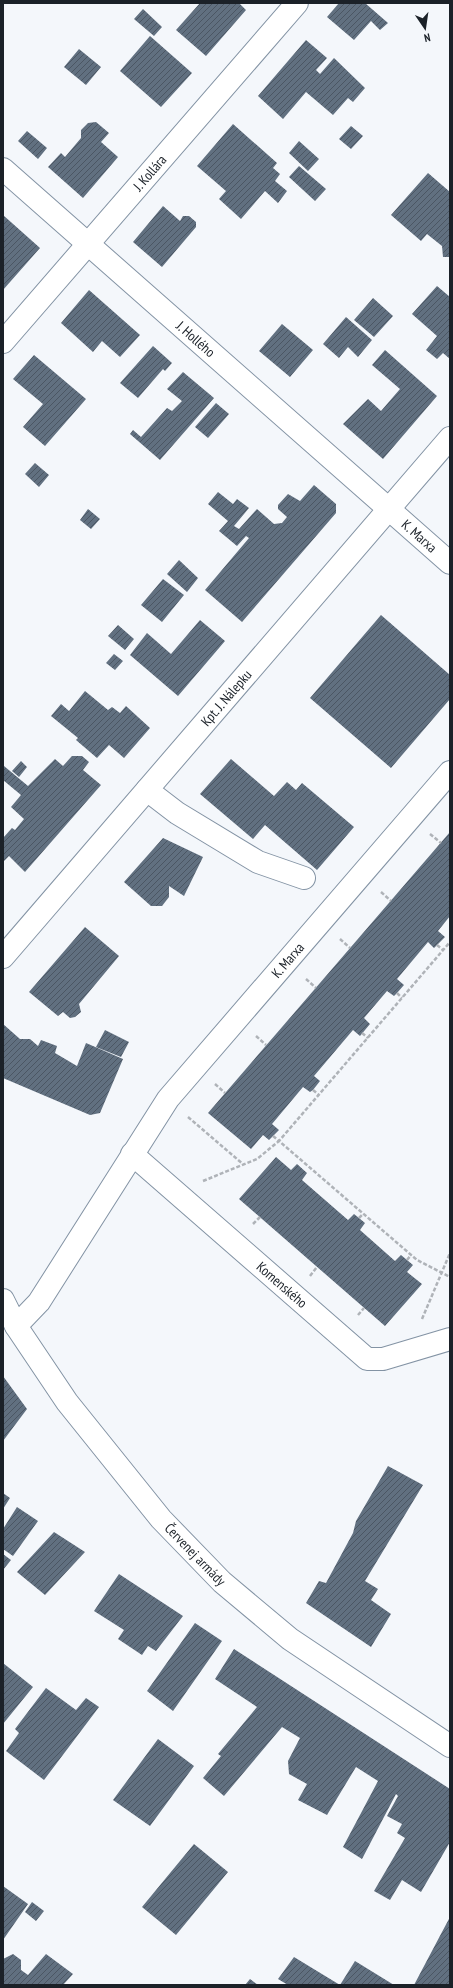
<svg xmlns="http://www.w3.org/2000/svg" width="453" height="1988" font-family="'PT Sans Narrow',sans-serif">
<defs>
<pattern id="building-hatch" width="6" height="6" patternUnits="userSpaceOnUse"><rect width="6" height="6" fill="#617080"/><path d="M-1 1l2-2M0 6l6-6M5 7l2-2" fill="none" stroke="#4b5663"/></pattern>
</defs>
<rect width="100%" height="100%" fill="#f4f7fb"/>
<path fill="url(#building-hatch)" d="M200 3H239L246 10 206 56 176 30Z
M339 3H365L388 23 380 30 371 21 354 40 327 17Z
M143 9 162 27 154 36 134 19Z
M150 36 192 73 161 107 120 71Z
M306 40 327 58 316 70 320 74 334 58 365 88 353 102 348 98 333 115 306 92 283 119 258 96Z
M79 49 101 67 86 85 64 67Z
M96 122 109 133 101 142 118 157 83 198 48 167 61 153 65 157 81 138V130L88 123Z
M233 124 277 163 273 168 280 174 275 181 287 191 278 203 265 191 241 219 219 199 226 191 197 166Z
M351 126 363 136 351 149 339 139Z
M27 131 47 148 38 159 18 141Z
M299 141 319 159 308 171 289 153Z
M299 166 326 189 315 201 289 177Z
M428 173 450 192V257H443L442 246 427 234 421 241 391 215Z
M163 206 180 221 183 216H189L196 222V227L162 267 133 242Z
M3 215 40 248 3 290Z
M437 286 450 297V359L443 353 437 359 426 350 437 336 412 314Z
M89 290 140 335 120 357 102 341 93 352 61 323Z
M373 298 393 316 374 337 354 320Z
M346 317 372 340 358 357 348 347 339 358 323 344Z
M282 324 313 350 290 377 259 351Z
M153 346 172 363 165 371 163 369 138 398 120 383Z
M385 350 437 396 383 459 343 424 368 399 381 411 400 389 372 365Z
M34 355 86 399 45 446 23 427 43 404 13 379Z
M183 372 214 398 160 460 130 434 133 430 141 437 167 408 172 411 182 401 167 389Z
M216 403 229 414 208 438 195 427Z
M35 463 49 475 39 487 25 474Z
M314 485 336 504V513L242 622 205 590 249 538 246 536 237 546 219 531 228 521 208 504 218 492 233 504 237 499 249 508 234 526 239 529 257 509 274 524 282 523 287 517 278 509V505L288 494 300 501Z
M88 509 100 519 91 529 80 520Z
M179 560 198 578 187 592 167 574Z
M163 579 184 595 162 622 141 605Z
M381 615 450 675V699L391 768 310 698Z
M200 620 225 641 178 696 130 655 147 633 171 654Z
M118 625 134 639 125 650 108 636Z
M114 654 123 661 115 670 106 663Z
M85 691 108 710 112 707 120 713 126 706 150 728 124 758 109 745 97 758 76 740 78 738 51 716 61 704 69 711Z
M72 756H82L89 762 83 770 101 785 25 872 9 856 3 862V838L12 828 15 830 24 819 11 807 21 795 3 780V767L4 766 28 786 55 759 63 766Z
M231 759 274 796 287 782 296 790 302 783 354 827 317 870 265 825 253 839 200 794Z
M21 761 27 767 19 777 12 771Z
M450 832V916L438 931 445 937 434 948 428 942 397 979 404 985 397 993 394 996 387 991 364 1018 370 1024 360 1036 353 1030 314 1076 320 1081 313 1090 310 1092 303 1087 272 1124 279 1130 269 1140 263 1135 251 1149 208 1113Z
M163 838 203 857 184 896 169 886V897L162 906H151L124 882Z
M85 927 119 956 79 1004 81 1012 75 1017 70 1018 63 1012 58 1016 29 992Z
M3 1024 20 1039H30L38 1046 41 1040 57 1046 55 1053 77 1066 86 1043 123 1059 100 1113 90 1115 3 1078Z
M105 1030 129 1042 121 1057 96 1047Z
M276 1157 291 1170 297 1164 307 1173 302 1180 348 1220 354 1214 359 1218 365 1223 360 1230 395 1261 401 1255 413 1265 407 1272 422 1284 385 1326 239 1199Z
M3 1376 27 1409 3 1441Z
M388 1466 423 1485 365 1581 378 1589 371 1600 391 1614 371 1647 306 1603 319 1581 326 1583 353 1533 356 1521Z
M3 1493 10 1498 3 1509Z
M17 1507 38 1521 13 1556 3 1549V1529Z
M54 1532 85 1552 45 1595 17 1572Z
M3 1554 11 1560 3 1570Z
M119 1574 183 1616 156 1651 148 1646 142 1655 118 1639 124 1630 94 1611Z
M195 1623 222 1641 173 1711 147 1691Z
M234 1649 450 1789V1842L421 1892 402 1880 390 1900 374 1891 405 1838 397 1833 402 1824 387 1816 398 1796 396 1794 362 1859 343 1847 378 1781 356 1767 327 1815 298 1800 307 1784 289 1774 288 1761 300 1738 282 1727 224 1796 203 1778 221 1756 218 1754 257 1707 215 1679Z
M3 1663 33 1687 3 1724Z
M46 1688 76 1710 86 1698 99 1707 44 1780 6 1751 19 1733 15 1729Z
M158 1739 194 1766 150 1826 113 1800Z
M194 1844 228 1872 176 1935 142 1907Z
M3 1886 28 1904 3 1940Z
M32 1902 44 1911 36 1921 25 1912Z
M450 1917V1985H414L442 1932Z
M13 1954 21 1960V1970L28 1975 46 1954 73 1974 63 1985H3V1959Z
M294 1957 340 1985 355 1961 394 1985H288L278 1979Z
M250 1979 258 1985H245Z"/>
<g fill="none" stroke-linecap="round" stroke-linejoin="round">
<defs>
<g id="minor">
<path id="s1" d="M3 169 450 563"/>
<path id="s2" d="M3 342 297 3"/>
<path d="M147 790 177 813 258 862 304 878"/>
<path id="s3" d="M3 957 450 438"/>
<path id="s4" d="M132 1154 367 1359H383L450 1339"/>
<path id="s5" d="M3 1300 16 1326 67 1402 161 1519 222 1582 290 1639 450 1746"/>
<path id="s6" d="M16 1326 39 1302 168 1099 450 772"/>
</g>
</defs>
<use href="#minor" stroke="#8393a4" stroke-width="24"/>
<path stroke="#afb3b8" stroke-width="2.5" stroke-dasharray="4 2" stroke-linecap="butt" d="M430 834 441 843
M381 892 391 901
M340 939 350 948
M437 945 443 950
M306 979 316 988
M397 993 402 998
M362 1033 368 1038
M256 1036 266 1045
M215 1084 225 1093
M313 1090 319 1095
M188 1117 244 1165
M273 1136 279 1141 450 942
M203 1181 257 1159 279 1141 417 1260 450 1277
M359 1218 363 1214
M253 1224 260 1217
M407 1260 411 1255
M310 1276 317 1267
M358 1315 364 1308
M422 1319 450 1253"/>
<use href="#minor" stroke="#fff" stroke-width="22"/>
</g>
<g text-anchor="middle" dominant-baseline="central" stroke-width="3" stroke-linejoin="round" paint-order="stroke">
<g font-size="14" fill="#1b2128" stroke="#f4f7fb">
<text stroke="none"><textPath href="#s2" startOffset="224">J. Kollára</textPath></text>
<text stroke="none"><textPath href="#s1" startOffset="257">J. Hollého</textPath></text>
<text stroke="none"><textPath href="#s1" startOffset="555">K. Marxa</textPath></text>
<text stroke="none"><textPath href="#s3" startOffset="342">Kpt. J. Nálepku</textPath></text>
<text stroke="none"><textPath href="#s6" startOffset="457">K. Marxa</textPath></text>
<text stroke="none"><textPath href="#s4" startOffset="199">Komenského</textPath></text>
<text stroke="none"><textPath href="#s5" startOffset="320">Červenej armády</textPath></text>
</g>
</g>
<rect width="453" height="1988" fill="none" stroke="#1b2128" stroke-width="8"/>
<g transform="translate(425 28) rotate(167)" stroke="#f4f7fb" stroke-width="3" paint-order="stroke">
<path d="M0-3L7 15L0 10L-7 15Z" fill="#1b2128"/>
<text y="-6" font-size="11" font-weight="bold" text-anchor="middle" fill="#1b2128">N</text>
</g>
</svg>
